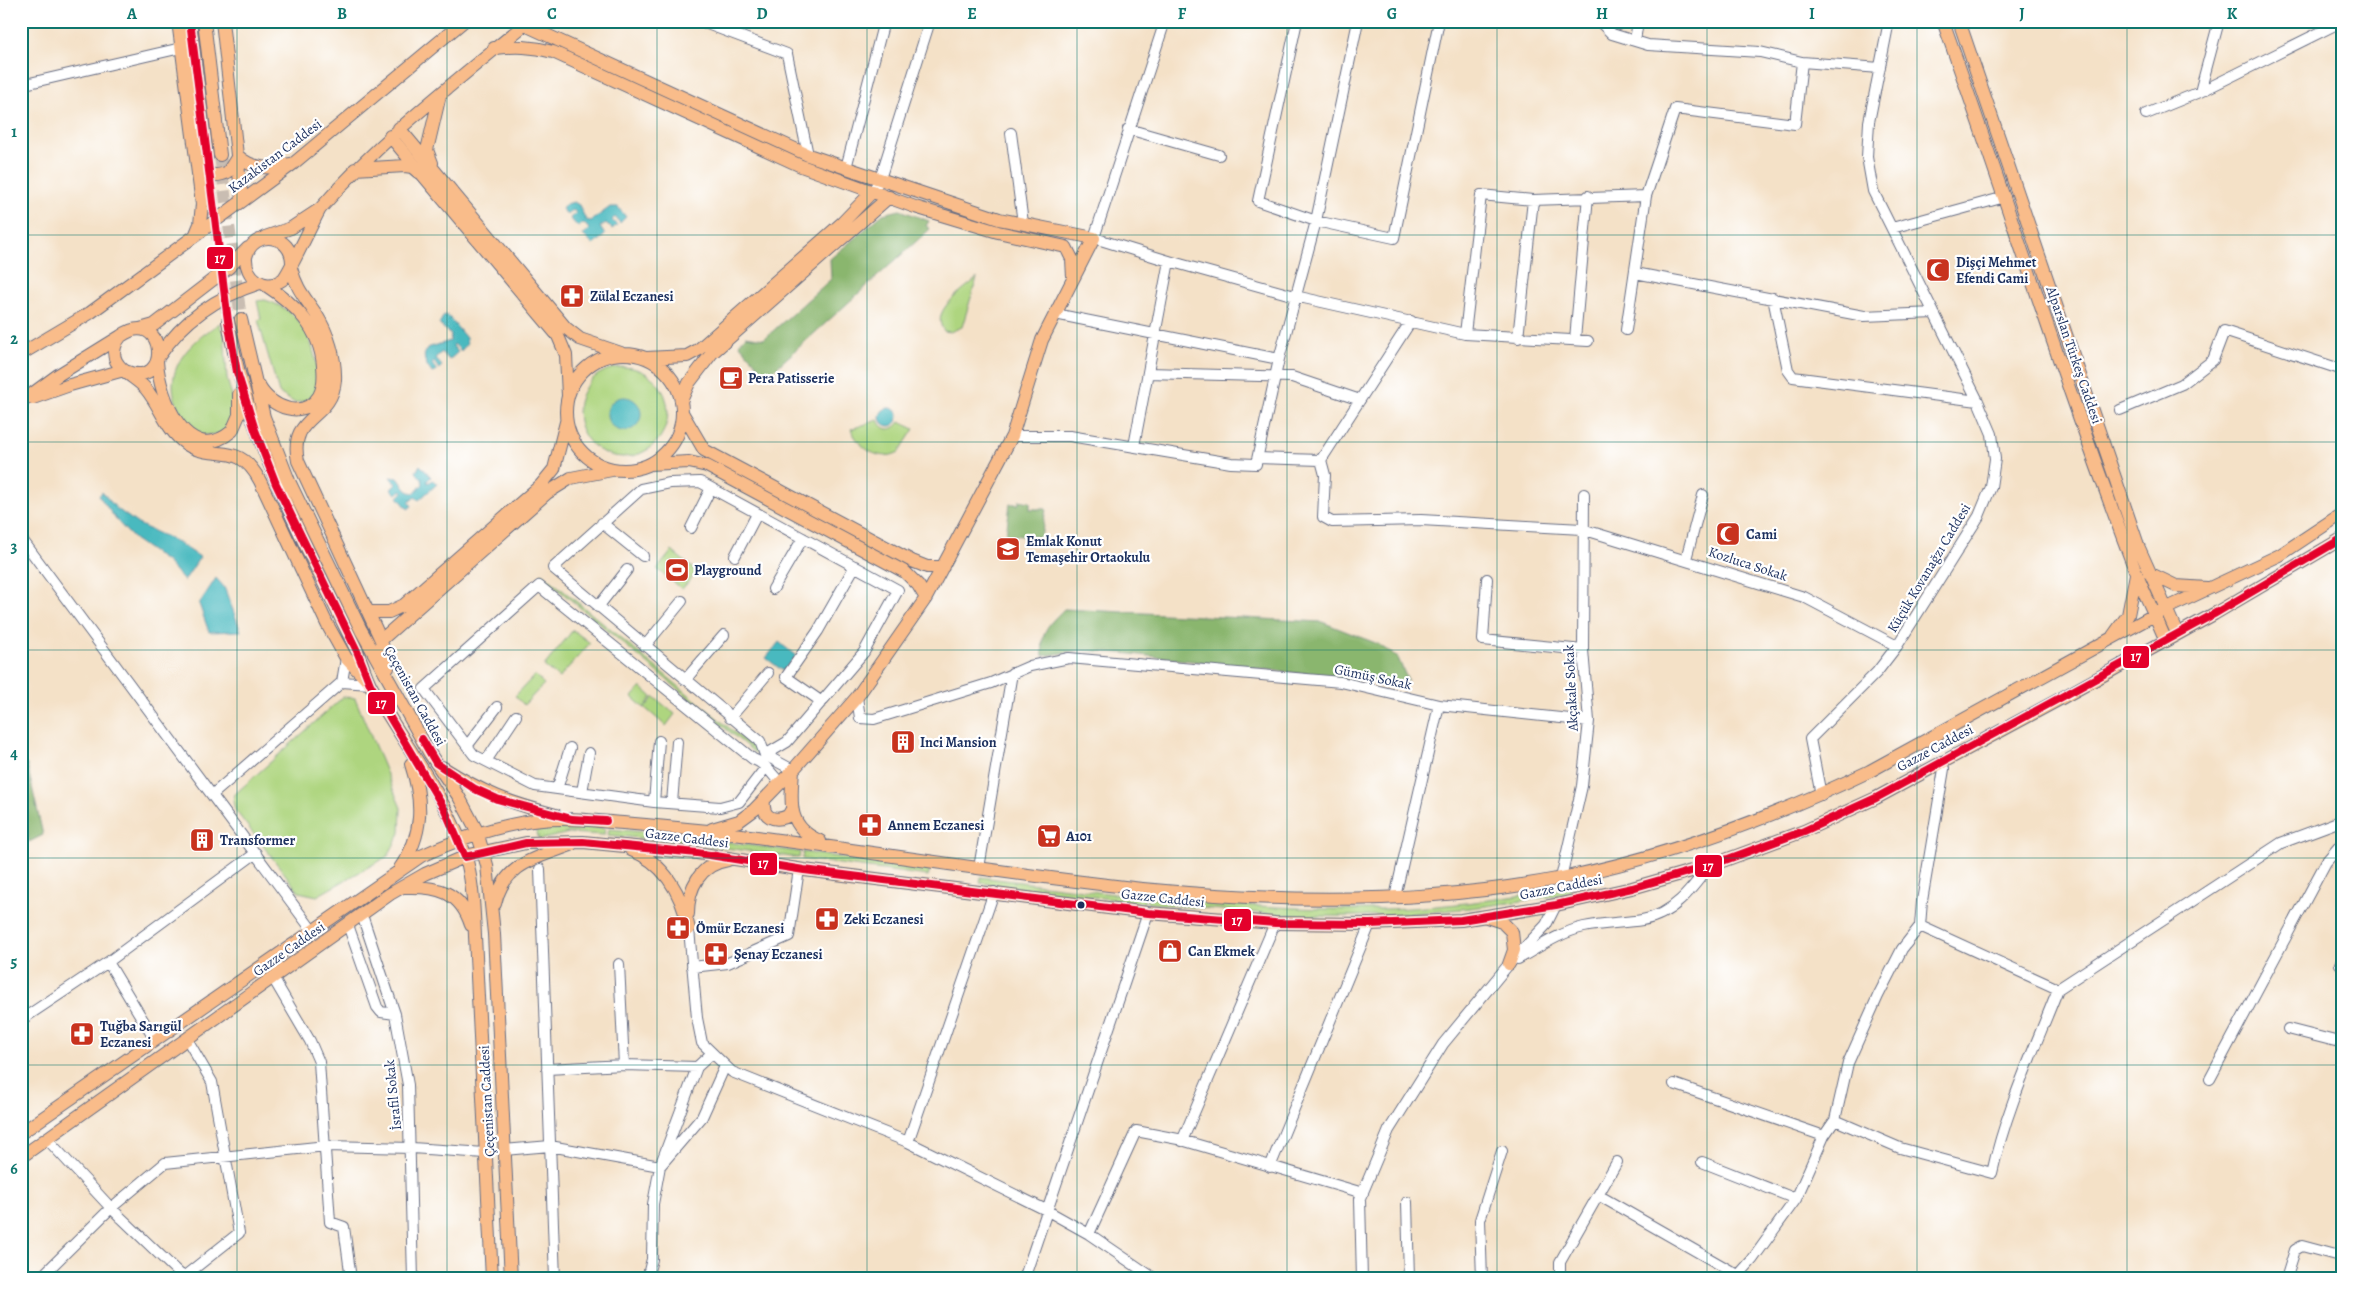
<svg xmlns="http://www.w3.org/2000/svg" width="2364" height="1300" font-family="Alegreya,serif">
<rect width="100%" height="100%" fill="#fff"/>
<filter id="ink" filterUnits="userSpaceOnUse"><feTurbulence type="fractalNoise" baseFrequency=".02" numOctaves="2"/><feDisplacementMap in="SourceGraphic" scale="10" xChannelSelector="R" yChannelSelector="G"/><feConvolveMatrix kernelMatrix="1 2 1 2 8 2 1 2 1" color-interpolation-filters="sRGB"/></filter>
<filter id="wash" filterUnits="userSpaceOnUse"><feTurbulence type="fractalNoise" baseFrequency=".0096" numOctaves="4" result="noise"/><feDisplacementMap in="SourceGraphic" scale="20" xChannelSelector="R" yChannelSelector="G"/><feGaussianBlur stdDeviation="1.12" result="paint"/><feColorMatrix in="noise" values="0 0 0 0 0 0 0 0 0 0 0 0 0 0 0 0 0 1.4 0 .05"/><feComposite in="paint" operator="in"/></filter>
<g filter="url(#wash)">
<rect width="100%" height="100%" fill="#f4e1c7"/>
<path fill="#aed57f" stroke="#64826e" d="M977 278 962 327 950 332 944 331C929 310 963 291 977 278Z
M265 300C308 313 314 346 320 385L311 399 295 403 279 393 258 320 261 319 257 301Z
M220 323 221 329 224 330 227 379 237 412 233 432 198 436C155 390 171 354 220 323Z
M578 412a45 45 0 1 1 90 0a45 45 0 1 1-90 0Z
M878 420C882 431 893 432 900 422L914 429 899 452C879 463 859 448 851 429Z
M672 551 697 572 682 589 657 569Z
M542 573 763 756 761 758 541 575Z
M573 630 590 643 559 678 544 666Z
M535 675 544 684 524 705 515 696Z
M641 687 652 697 644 708 632 697Z
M343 697 355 698 401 808 400 833 388 856 317 896 299 892 235 810 233 801 235 794Z
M654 697 675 714 666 726 645 708Z
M534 821 605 828 604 835 569 833 539 840Z
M609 829 682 835 686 839 681 842 608 835Z
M705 839 800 852 799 858 704 845Z
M803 852 930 870 928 876 802 859Z
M981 877 1145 898 1144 903 980 883Z
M1570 887 1571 893C1486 908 1400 918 1314 916 1258 914 1202 908 1147 903V897C1225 904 1303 911 1382 909 1445 908 1508 898 1570 887Z"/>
<path fill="#8ab66e" stroke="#527266" d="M900 210 929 221 926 226 930 229 767 376 739 344 746 336 764 339 831 279 830 259 883 214Z
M1019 500 1030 502V509H1046L1041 537 1006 535 1010 504H1019Z
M1064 609 1322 622 1378 644 1398 658 1408 681 1381 683 1132 654 1081 650 1043 656C1041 631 1046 627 1064 609Z
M21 760 27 765 43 835 29 842 21 801Z"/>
<path fill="#49b9bf" stroke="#32748e" d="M574 202 579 205 586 220 591 221 610 207H618L626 217 620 223 615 217 612 220 617 225 612 229 606 223 600 227 605 235 593 245 583 235 589 229 584 223 578 227 570 218 576 213 573 210 567 215 562 209 566 204Z
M444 315 448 316 466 338 467 344 461 351 454 344 453 346 458 352 449 360 442 352 435 358 442 366 439 369 434 362 432 364 437 371 432 373C426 364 421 358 427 348L450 341 451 335 439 324Z
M607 414a17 17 0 1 1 34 0a17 17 0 1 1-34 0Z
M880 417a9 9 0 1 1 18 0a9 9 0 1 1-18 0Z
M420 465 431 477 427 481 428 483 433 480 437 484 419 500 415 497 409 502 412 506 408 509 398 497 403 492 402 490 396 494 391 489 396 484 390 477 398 478C404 485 405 493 415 493L423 484 422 479 416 472Z
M102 492 116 508 138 524 177 542 200 557 184 581 167 562 134 539 117 521 99 496Z
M216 578 224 587 241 631 209 632 199 604Z
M779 642 796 656 783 671 766 658Z"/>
</g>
<g filter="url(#ink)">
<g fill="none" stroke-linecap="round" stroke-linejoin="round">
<path stroke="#c9bdb2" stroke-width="12" stroke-dasharray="12 6" stroke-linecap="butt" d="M220 155 241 319
M207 157 228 321"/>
<defs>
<path id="minor" d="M699 21 787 54 808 155
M1165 21 1094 238 1169 261 1295 296 1465 334 1588 341
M1297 21 1258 201 1316 221 1394 238 1439 21
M1599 21 1612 34 1648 45 1760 52 1802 62 1880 68
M1635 41 1638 21
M21 85 181 48
M2200 92 2219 21
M2146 114 2200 92 2343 21
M1128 129 1219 155
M1011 133 1023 223
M846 168 884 21
M873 191 880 179 930 21
M1892 228 2005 197
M1635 273 1864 316 1934 313
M1773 298 1788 370 1793 377 1978 401
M1055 314 1279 359
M1626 330 1646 196
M1465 334 1481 195 1533 200 1646 196 1675 109 1795 124 1802 62
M1518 338 1533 200
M1575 339 1588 196
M1148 373 1292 377 1360 400
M2120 410 2182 384 2213 360 2224 331 2343 370
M1012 436H1070L1231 463 1256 464 1279 359 1316 221 1358 21
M1134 446 1169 261
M1258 458 1321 460 1325 475 1323 517 1332 522 1421 520 1582 529 1804 597 1897 646
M1321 460 1411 321
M602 523 643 556
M691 528 711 488
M21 538 312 930
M735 556 757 514
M1686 559 1703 495
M1487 579 1483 640 1583 650
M773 589 803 538
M598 607 627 570
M645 646 682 601
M685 680 724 635
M342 682 370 684
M857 697 860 718 874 719 991 683 1030 666 1069 658 1341 682 1439 705 1589 721
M822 702 786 677 818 631 855 566
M730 718 768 673
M467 746 497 707
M765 755 760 741 553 568 641 489 670 483 700 482 898 590 864 652 787 742 765 755 793 770
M486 761 516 716
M766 767 739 802 720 807 654 802 535 786 474 755 424 689 539 586 753 759C765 763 772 774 780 783
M557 789 570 748
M582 792 589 753
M212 795 342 682 346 658
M1821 795 1810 739 1877 672 1897 646 1979 516 1991 487 1995 459 1992 434 1978 401 1873 191 1867 157 1869 122 1889 21
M654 802 659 741
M672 803 677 742
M979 868 1012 673
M540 869 555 1279
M1561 878 1582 786 1589 721 1583 650 1584 494
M1395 897 1439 705
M362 915 395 1014 408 1085 413 1279
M348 925 377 1007 381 1012 395 1014
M1920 926 2058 989 2281 843 2343 820
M689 929 697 1018 702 1043 732 1072 908 1142 1046 1210 1089 1234 1155 1279
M1518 959C1539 947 1561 932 1584 927 1603 923 1623 923 1642 920 1673 915 1692 889 1709 866
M619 964 624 1065
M2340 964 2343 965
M692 967 728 963 789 936 799 869
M273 978 310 1041 319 1062 330 1222 344 1227 351 1279
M21 1020 108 962
M2288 1029 2343 1043
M155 1040 108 962 256 853
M711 1054 697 1067 660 1166 702 1117 725 1066
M547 1069 624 1065 697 1067
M2210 1079 2326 862 2343 842
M1674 1084 1824 1136
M1835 1120 1900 1148 1992 1173C2006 1109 2034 1050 2058 989
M47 1139 111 1208 185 1279
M1182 1141 1275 923
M908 1142 994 892
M504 1150 550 1146 660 1166 653 1204 652 1259 647 1279
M1702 1162 1796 1199
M1270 1167 1370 924
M1598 1195 1738 1275
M1407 1202 1409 1279
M1089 1234 1136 1131 1178 1139 1363 1193
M39 1279 111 1208 165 1163 326 1146 412 1148 485 1153
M181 1279 239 1233 212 1082 187 1039
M1024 1279 1148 913
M1362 1279 1360 1199 1389 1130 1443 1044 1509 964 1546 925 1556 905
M1482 1279 1480 1220 1502 1151
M1560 1279V1262L1617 1162
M1735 1279 1752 1260 1796 1199 1824 1136 1835 1120 1848 1063 1878 996 1902 949 1920 926 1922 901 1944 769 1941 761
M2286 1279 2295 1250 2302 1246 2343 1257"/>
<path id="major" d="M178 21 202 204 200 224 195 236
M190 21 207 157
M204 21 220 155
M222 21 242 200
M1943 21C2008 204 2066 389 2135 570 2144 594 2156 616 2165 639
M1959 21 2139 548 2177 633
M525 25 808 155 999 219 1094 238 1042 340 1012 436 926 598 857 697 793 770 754 810 739 821 712 829
M494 48C515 46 532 46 553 52L801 166 915 207 998 232 1066 247 1072 259 1073 278
M399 128 566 328 580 339 621 353
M390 136 558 336 566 355 568 396
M432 163 427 150 440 95
M197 164C205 175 215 178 228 172L238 156C251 169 272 170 290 164
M355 169 405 166 412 167 418 172
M320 209C383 137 455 82 529 21
M265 237 291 228 320 209C313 221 288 276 282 280 264 292 245 277 246 257 253 228 293 234 292 264
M291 268C297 290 304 296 316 314 328 333 336 358 335 380 332 421 288 414 298 461L381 640 388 668
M241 319 264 417 289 481 361 630 430 754 459 797 476 829 487 865 494 934 511 1279
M228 321C245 424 287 508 332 600 340 617 349 634 357 651 362 662 365 675 371 686 401 740 451 803 467 861 473 886 474 911 475 936L492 1279
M140 329 154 325 228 268 248 248
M21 354 90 313 294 163 464 21
M566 412a58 58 0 1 1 116 0a58 58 0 1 1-116 0Z
M159 356C184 319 218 296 260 283
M646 358 687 356 698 350 842 223 873 191
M157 361C159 396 187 469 232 431L239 415V394
M125 371C174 391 165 305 121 336 115 343 112 352 116 361 122 373 138 379 146 389 161 407 166 430 186 444 216 463 238 439 260 481L327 624 346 658 365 678
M259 386C270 407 303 421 319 396 324 387 324 376 323 366 320 328 295 304 264 284
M33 398 70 385 124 370
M681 401 689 383 712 353 889 197
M21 402 58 375 121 336
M683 414 704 450 912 561 927 567H943
M650 464 689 462 707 466 905 572 918 585 926 598
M2149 573 2176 586 2207 588
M369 612H389L404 605 541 485 554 469 566 422
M2113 636 2128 615 2136 574
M381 640 547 493 571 478 612 470
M442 767C483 793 509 803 556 815
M793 770C791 801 786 827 820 841
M764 800C762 818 774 822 788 816L792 809
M631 850C665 863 682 895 689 929
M400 868C424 835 423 801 411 764
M405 887C437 886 460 891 471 925
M495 904C504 863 537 858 571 845
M688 914C688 888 700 864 728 860
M1487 917 1502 922 1512 932 1514 950 1509 964
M21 1133 421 856C460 838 499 824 542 820 569 817 596 821 623 823 670 827 717 831 764 838 894 855 1024 877 1154 890 1288 903 1429 904 1562 878 1669 856 1772 818 1870 771L2165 609 2280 555 2343 513
M21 1157 390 894 425 874 469 855 526 843 583 842 697 853 804 870 1148 913 1275 923 1370 924 1461 920 1556 905 1632 888 1709 866 1804 831 1876 798 2058 700 2214 614 2343 538"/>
</defs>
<use href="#minor" stroke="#676d83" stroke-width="12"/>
<use href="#major" stroke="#676d83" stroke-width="14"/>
<use href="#minor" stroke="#fff" stroke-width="10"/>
<use href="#major" stroke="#f9bc8a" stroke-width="12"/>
<defs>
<path id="bus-1" d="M190 21 228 321 237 372 255 430 276 484 357 651 370 684 445 810 465 857 526 843 583 842 697 853 804 870 1148 913 1275 923 1370 924 1461 920 1556 905 1632 888 1709 866 1804 831 1876 798 2214 614 2343 538
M422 739 436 763 475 789 497 799 572 819 606 821"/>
</defs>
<use href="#bus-1" stroke="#fff" stroke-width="11"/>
<use href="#bus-1" stroke="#e4002b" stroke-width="8"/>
</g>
</g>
<path fill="none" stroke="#0f766e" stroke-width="1" stroke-opacity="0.55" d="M237 21V1279M447 21V1279M657 21V1279M867 21V1279M1077 21V1279M1287 21V1279M1497 21V1279M1707 21V1279M1917 21V1279M2127 21V1279M21 235H2343M21 442H2343M21 650H2343M21 858H2343M21 1065H2343"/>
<defs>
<symbol id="mosque-square" viewBox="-11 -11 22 22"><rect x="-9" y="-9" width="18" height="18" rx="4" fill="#c8321e" stroke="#fff"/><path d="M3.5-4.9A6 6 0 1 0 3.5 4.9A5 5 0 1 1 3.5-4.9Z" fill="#fff"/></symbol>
<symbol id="pharmacy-square" viewBox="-11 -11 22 22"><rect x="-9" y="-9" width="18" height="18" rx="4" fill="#c8321e" stroke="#fff"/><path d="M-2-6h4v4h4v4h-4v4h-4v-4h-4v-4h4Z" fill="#fff"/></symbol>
<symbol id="cafe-square" viewBox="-11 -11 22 22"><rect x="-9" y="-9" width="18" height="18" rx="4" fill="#c8321e" stroke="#fff"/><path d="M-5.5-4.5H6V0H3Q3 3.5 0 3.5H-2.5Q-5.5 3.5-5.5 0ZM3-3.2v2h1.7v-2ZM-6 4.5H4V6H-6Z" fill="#fff"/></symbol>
<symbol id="school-square" viewBox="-11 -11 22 22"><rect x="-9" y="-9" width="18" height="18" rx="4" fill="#c8321e" stroke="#fff"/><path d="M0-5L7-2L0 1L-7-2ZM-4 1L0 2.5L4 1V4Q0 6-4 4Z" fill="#fff"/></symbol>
<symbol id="stadium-square" viewBox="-11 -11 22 22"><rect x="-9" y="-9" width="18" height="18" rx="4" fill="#c8321e" stroke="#fff"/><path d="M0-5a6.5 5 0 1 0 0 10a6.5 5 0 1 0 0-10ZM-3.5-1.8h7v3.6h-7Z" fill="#fff"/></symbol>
<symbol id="building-square" viewBox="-11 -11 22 22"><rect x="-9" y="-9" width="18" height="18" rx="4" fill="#c8321e" stroke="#fff"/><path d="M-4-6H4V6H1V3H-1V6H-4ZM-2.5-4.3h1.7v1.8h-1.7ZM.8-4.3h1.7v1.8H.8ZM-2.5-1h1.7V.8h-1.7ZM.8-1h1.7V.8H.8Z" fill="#fff"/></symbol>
<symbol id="supermarket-square" viewBox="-11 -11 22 22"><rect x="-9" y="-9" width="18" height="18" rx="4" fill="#c8321e" stroke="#fff"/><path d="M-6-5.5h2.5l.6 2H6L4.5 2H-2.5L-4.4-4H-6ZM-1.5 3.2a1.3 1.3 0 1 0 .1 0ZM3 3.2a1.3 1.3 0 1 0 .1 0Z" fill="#fff"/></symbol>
<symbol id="shop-square" viewBox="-11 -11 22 22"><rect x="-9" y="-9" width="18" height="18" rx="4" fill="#c8321e" stroke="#fff"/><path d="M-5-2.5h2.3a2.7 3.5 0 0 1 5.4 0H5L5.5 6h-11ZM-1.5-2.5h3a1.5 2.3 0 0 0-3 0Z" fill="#fff"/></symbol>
</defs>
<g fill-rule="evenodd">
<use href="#mosque-square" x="1924" y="256" width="28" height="28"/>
<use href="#pharmacy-square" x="558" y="282" width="28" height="28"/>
<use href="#cafe-square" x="717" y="364" width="28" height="28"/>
<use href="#mosque-square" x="1714" y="520" width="28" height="28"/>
<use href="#school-square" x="994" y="535" width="28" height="28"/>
<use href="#stadium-square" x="663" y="556" width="28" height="28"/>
<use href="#building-square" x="889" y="728" width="28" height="28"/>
<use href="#pharmacy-square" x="856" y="811" width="28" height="28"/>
<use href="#supermarket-square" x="1035" y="822" width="28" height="28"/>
<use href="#building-square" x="188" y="826" width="28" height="28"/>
<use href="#pharmacy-square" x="813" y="905" width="28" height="28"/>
<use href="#pharmacy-square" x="664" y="914" width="28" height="28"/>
<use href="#shop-square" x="1156" y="937" width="28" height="28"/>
<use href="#pharmacy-square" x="702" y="940" width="28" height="28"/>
<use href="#pharmacy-square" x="68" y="1020" width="28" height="28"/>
</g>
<circle fill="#1b2f5e" stroke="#fff" stroke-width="2" cx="1081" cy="905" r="4.5"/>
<g text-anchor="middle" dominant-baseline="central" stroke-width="4.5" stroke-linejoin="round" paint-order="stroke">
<g font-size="14" fill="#1b2f5e" stroke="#fff">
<text transform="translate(275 156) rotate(-37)">Kazakistan Caddesi</text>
<text transform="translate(2074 355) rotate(71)">Alparslan Türkeş Caddesi</text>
<text transform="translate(1748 564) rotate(18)">Kozluca Sokak</text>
<text transform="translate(1929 568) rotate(-59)">Küçük Kovanağzı Caddesi</text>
<text transform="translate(1373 677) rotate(12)">Gümüş Sokak</text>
<text transform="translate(1571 688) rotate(-93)">Akçakale Sokak</text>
<text transform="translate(415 696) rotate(61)">Çeçenistan Caddesi</text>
<text transform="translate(1935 748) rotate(-28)">Gazze Caddesi</text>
<text transform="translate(687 838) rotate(7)">Gazze Caddesi</text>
<text transform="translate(1561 887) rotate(-11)">Gazze Caddesi</text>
<text transform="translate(1163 898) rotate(6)">Gazze Caddesi</text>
<text transform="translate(289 949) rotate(-35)">Gazze Caddesi</text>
<text transform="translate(393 1095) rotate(-96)">İsrafil Sokak</text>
<text transform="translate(487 1101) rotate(-93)">Çeçenistan Caddesi</text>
</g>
<g font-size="14" font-weight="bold" fill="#1b2f5e" stroke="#fff" text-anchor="start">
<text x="1956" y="262">Dişçi Mehmet<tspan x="1956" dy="16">Efendi Cami</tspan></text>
<text x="590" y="296">Zülal Eczanesi</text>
<text x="748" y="378">Pera Patisserie</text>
<text x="1746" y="534">Cami</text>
<text x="1026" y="541">Emlak Konut<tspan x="1026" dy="16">Temaşehir Ortaokulu</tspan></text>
<text x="694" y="570">Playground</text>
<text x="920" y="742">Inci Mansion</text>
<text x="888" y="825">Annem Eczanesi</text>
<text x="1066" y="836">A101</text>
<text x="220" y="840">Transformer</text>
<text x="844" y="919">Zeki Eczanesi</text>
<text x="696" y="928">Ömür Eczanesi</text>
<text x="1188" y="951">Can Ekmek</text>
<text x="734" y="954">Şenay Eczanesi</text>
<text x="100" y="1026">Tuğba Sarıgül<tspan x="100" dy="16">Eczanesi</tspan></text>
</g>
</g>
<g stroke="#fff" stroke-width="2">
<rect x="206" y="246" width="28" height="24" rx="5" fill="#e4002b"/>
<rect x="2122" y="645" width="28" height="24" rx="5" fill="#e4002b"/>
<rect x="367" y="691" width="29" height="24" rx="5" fill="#e4002b"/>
<rect x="749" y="852" width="29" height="24" rx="5" fill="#e4002b"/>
<rect x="1694" y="854" width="29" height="24" rx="5" fill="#e4002b"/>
<rect x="1223" y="908" width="29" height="24" rx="5" fill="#e4002b"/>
</g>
<g font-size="14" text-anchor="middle" font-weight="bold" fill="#fff">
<text x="220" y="263">17</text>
<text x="2136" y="661">17</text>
<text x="381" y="708">17</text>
<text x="763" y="868">17</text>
<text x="1708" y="871">17</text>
<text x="1237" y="925">17</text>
</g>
<rect width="2364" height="1300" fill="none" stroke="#fff" stroke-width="55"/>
<rect x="28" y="28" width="2308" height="1244" fill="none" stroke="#0f766e" stroke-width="2"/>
<g font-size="16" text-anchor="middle" font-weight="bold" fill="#0f766e">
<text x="132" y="19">A</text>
<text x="342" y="19">B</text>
<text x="552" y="19">C</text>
<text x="762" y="19">D</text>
<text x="972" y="19">E</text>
<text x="1182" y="19">F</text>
<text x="1392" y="19">G</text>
<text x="1602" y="19">H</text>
<text x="1812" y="19">I</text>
<text x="2022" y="19">J</text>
<text x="2232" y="19">K</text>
<text x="14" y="137">1</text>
<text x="14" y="344">2</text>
<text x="14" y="552">3</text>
<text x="14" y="759">4</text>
<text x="14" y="967">5</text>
<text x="14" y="1174">6</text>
</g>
</svg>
